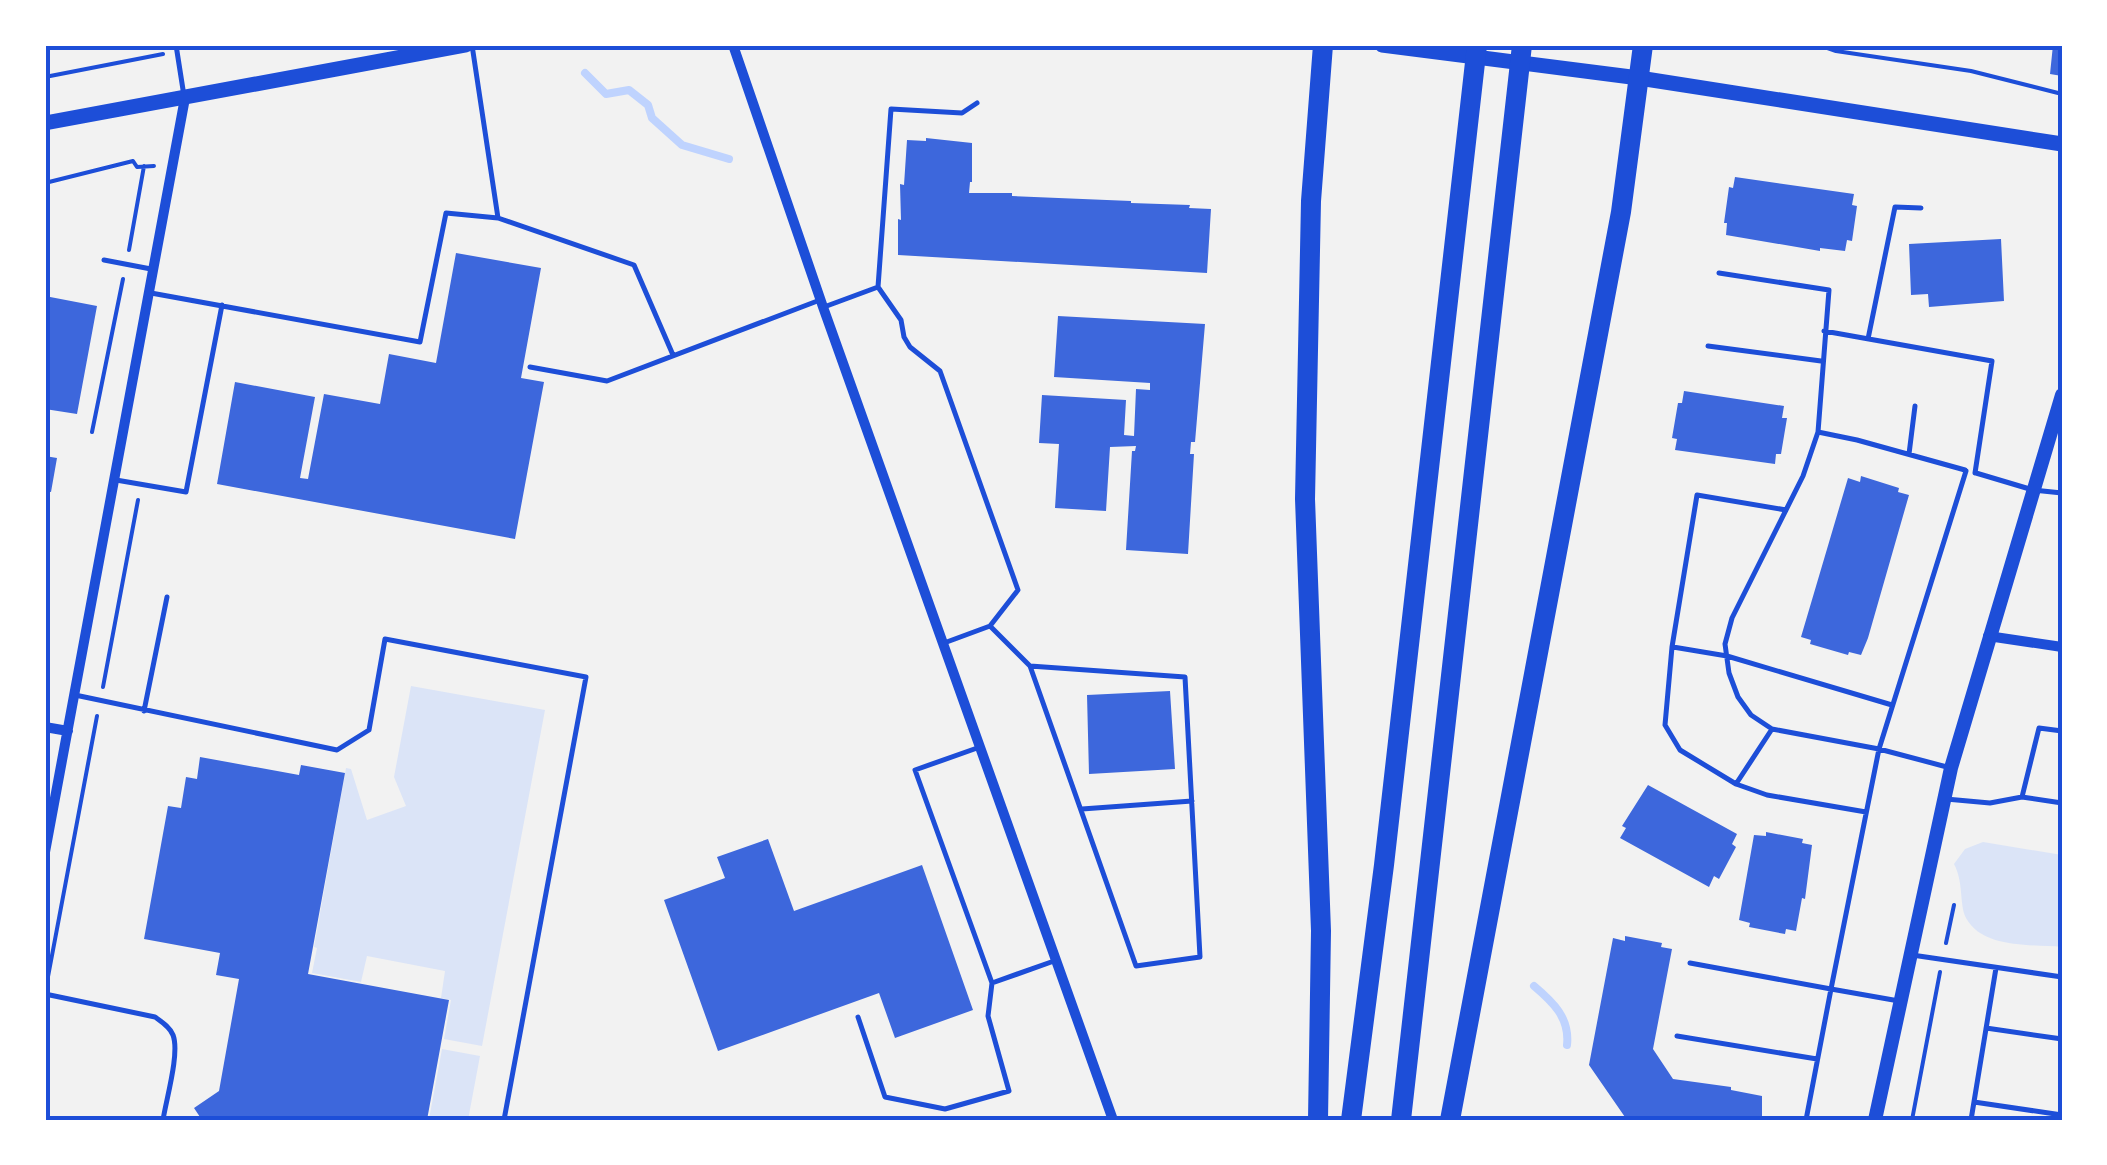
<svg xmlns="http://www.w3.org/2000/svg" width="2107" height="1165" font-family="Barlow,sans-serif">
<rect width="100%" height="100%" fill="#f2f2f2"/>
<path fill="#dbe4f7" d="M411 686 545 710 482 1046 444 1039 451 1000 441 998 445 971 367 956 361 982 312 973 317 948 314 947 346 768 351 769 367 820 406 806 394 777Z
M1983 842 2062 855V947C2031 944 1983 949 1966 918 1959 904 1964 883 1954 864L1965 849Z
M442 1049 480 1056 468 1120 429 1119Z"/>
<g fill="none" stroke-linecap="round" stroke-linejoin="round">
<path stroke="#bfd3fe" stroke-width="8" d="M585 73 606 94 629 90 648 105 652 118 682 145 729 159
M1534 986C1553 1002 1570 1018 1567 1045"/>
</g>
<path fill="#3d67dc" d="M2053 45H2062V76L2050 74Z
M926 138 972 143V182H970L969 193H1012V196L1131 201V203L1190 205 1189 208 1211 209 1207 273 898 255V219L901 220 900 184 904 185 907 140 926 141Z
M1735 177 1854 194 1852 205 1857 206 1852 241 1847 240 1845 251 1820 248V251L1726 235 1727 223H1724L1729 187 1733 188Z
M2001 239 2004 301 1929 307 1928 294 1911 295 1909 244Z
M456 253 541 268 521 378 544 382 515 539 217 484 235 382 315 397 300 478 308 479 324 394 380 404 389 354 436 363Z
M45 296 97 306 77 414 45 409Z
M1058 316 1205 324 1195 442H1191L1190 454H1194L1188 554 1126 550 1132 451H1135L1136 446 1110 447 1106 511 1055 508 1059 444 1039 443 1042 395 1126 400 1124 435 1134 436 1136 389 1150 390V383L1054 377Z
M1684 391 1784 406 1782 418H1787L1781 454H1776L1775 464 1675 450 1677 439 1672 438 1678 403H1682Z
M45 456 57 458 51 492 45 491Z
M1861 476 1899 488 1898 492 1909 495 1868 638 1861 655 1849 652 1848 655 1810 644 1811 640 1801 637 1848 478 1860 482Z
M1170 691 1175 769 1089 774 1087 695Z
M200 757 299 775 301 765 345 773 308 974 449 1000 427 1120H202L194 1108 219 1091 239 979 216 975 220 953 144 939 168 806 181 808 186 777 197 779Z
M1648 785 1737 834 1732 844 1736 847 1719 879 1714 876 1709 887 1620 838 1626 828 1622 826Z
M1766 832 1803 839 1802 843 1812 845 1805 899 1802 898 1796 931 1786 929 1785 934 1749 927 1750 923 1739 920 1754 835 1766 836Z
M768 839 794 911 922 865 973 1010 895 1038 879 993 718 1051 664 900 725 878 717 857Z
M1625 936 1662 943 1661 947 1672 949 1653 1049 1673 1079 1731 1087V1090L1762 1096V1120H1627L1589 1065 1613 938 1625 941Z"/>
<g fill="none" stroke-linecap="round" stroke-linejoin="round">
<path stroke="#1d4ed8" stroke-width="4" d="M1819 45 1836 51 1971 71 2062 94
M192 48 204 45
M45 77 163 54
M45 183 133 161 137 167 154 166
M129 250 144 166
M92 432 123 279
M103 687 138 500
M1946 943 1954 905
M47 982 97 716
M1912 1120 1940 972"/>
<path stroke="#1d4ed8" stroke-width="5" d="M176 45 184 96
M472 45 498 218 634 265 673 355
M104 260 151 269
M1719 273 1829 290 1818 432 1803 476 1732 618 1725 644 1729 673 1738 697 1751 715 1772 729 1879 749 1947 767
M878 287 891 109 962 113 977 103
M151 293 420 342 446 213 498 218
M824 307 878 287 901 320 904 337 910 347 940 371 1018 590 990 626 944 643
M1824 331 1992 361 1975 473
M1868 339 1895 207 1921 208
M1708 346 1821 361
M530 367 607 381 820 300
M1818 432 1857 440 1965 470
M1909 454 1915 406
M1976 473 2033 490 2062 493
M116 480 186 492 222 305
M1786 510 1697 495 1672 647 1665 725 1680 750 1736 784 1767 795 1866 812
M990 626 1030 666 1185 677 1200 957 1136 966 1030 666
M1673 647 1727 656 1892 705
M75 695 337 750 369 730 385 639 586 677 504 1120
M144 711 167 597
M980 747 915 770 992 983 1054 961
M1736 784 1772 729
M2022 797 2062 803
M1946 799 1990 803 2022 797 2039 728 2062 731
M1082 809 1192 801
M1912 955 2062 977
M1690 963 1831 989 1806 1120
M45 994 155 1017C162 1022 170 1027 173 1035 180 1053 166 1100 163 1120
M1899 1001 1831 989 1879 749 1966 471
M858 1017 885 1097 945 1109 1009 1091 988 1016 992 983
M1986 1028 2062 1039
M1677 1036 1817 1059
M1974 1102 2062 1115
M1971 1120 1996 968"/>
<path stroke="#1d4ed8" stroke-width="10" d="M733 45 823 307 1113 1120
M1988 636 2062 647
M45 727 68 731
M45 852 185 98"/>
<path stroke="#1d4ed8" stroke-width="14" d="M1875 1120 1951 768 2062 395"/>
<path stroke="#1d4ed8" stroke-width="15" d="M1382 45 1639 78 2062 144
M45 123 466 45"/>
<path stroke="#1d4ed8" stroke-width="20" d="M1318 1120 1321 931 1305 499 1311 201 1323 45
M1351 1120 1384 865 1477 45
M1401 1120 1522 45
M1450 1120 1621 212 1643 45"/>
</g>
<rect width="2107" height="1165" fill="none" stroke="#ffffff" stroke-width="95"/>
<rect x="48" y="48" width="2012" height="1070" fill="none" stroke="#1d4ed8" stroke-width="4"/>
</svg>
